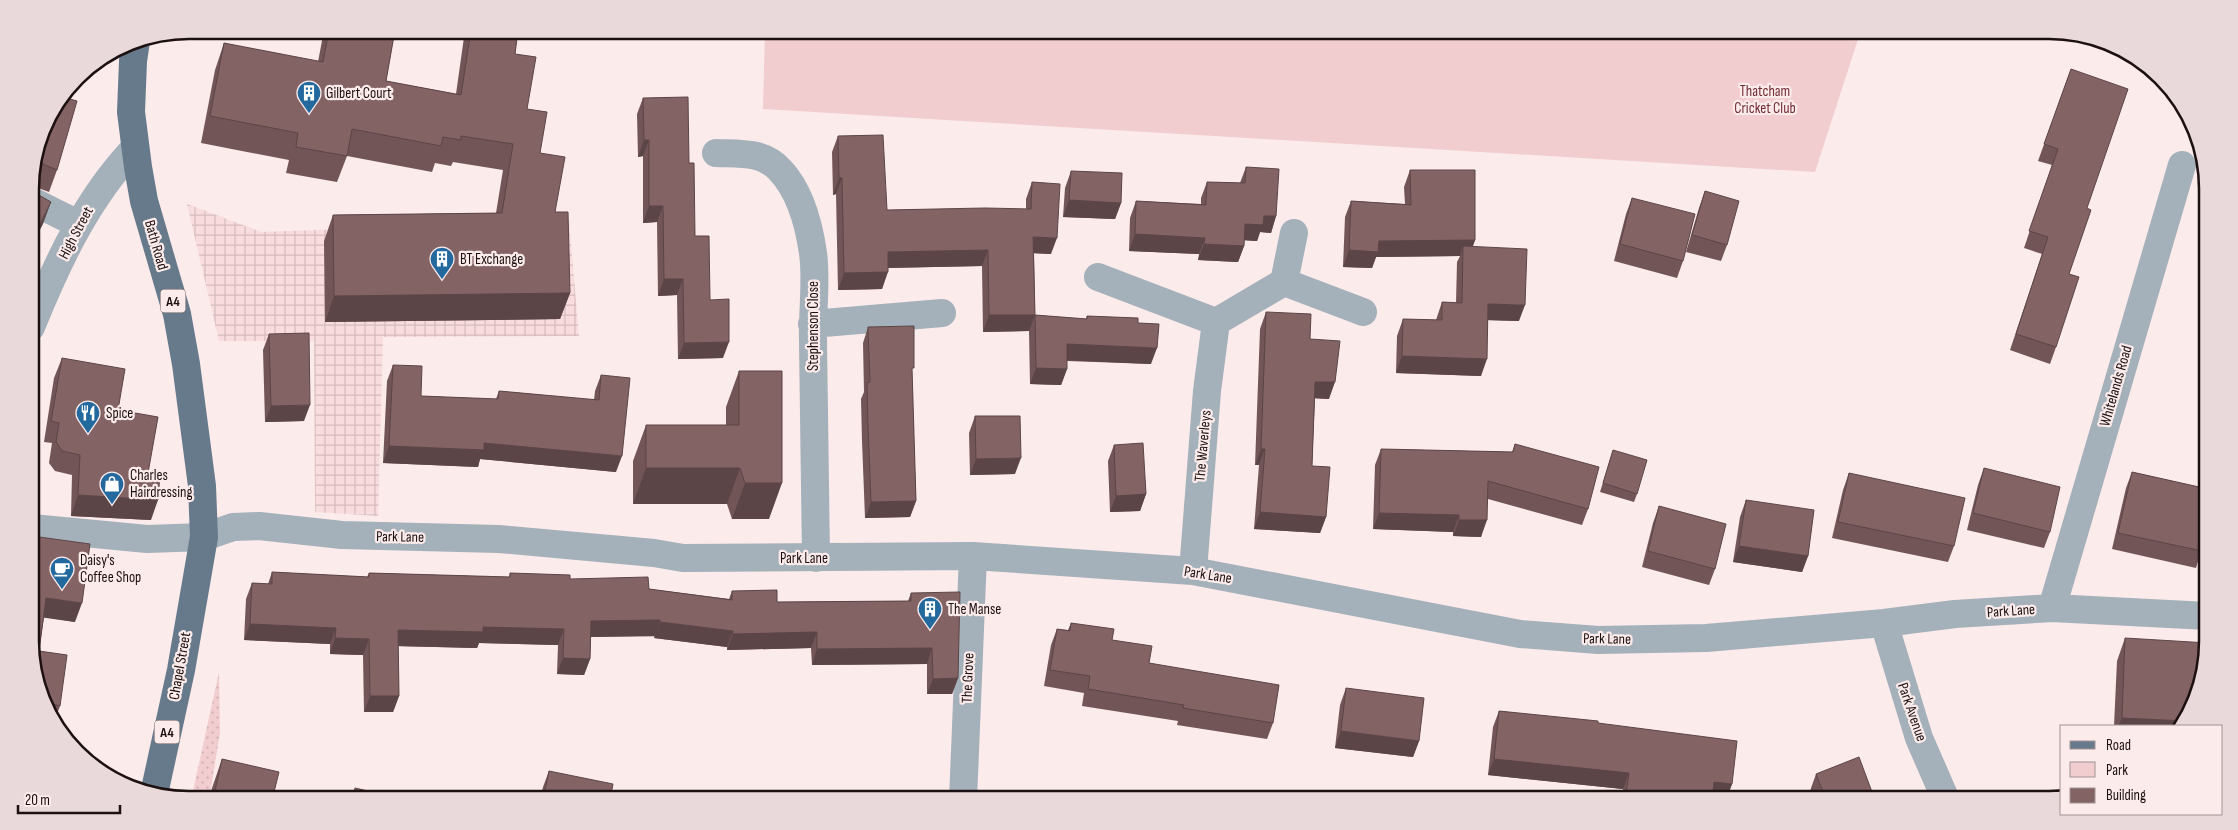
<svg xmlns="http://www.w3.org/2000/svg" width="2238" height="830" font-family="'Sofia Sans Condensed',sans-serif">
<defs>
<pattern id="industrial-grid" width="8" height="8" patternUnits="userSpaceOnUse" patternTransform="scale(1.25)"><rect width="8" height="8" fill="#f9dcdd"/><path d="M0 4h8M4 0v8" fill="none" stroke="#d5bcbd"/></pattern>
<pattern id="grass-dots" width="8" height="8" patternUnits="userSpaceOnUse" patternTransform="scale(1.25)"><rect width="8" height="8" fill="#f2cdcf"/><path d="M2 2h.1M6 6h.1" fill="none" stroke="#cfafb1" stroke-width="1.8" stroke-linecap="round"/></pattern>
</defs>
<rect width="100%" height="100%" fill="#fbebeb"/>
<path fill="url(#industrial-grid)" d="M187 204 261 232 569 221 579 336 383 337 378 516 315 512 314 341H219Z"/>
<path fill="url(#grass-dots)" d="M219 672 220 733 209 800H191Z"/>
<path fill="#f2cdcf" d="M765 30H1861L1815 172 763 109Z"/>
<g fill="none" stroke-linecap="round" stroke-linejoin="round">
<path stroke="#a4b0ba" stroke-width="28" d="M716 153C739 154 763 151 780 170 800 191 809 225 813 253 817 282 812 312 813 341 814 413 815 485 816 558
M30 200 78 224
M1098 277 1216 322
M1284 282 1294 233
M812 324 942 313
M31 327C57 263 87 198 135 148
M32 528 147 539 204 537 233 527 259 526 342 535 499 539 654 553 683 558 973 556 1193 571 1520 634 1598 640 1706 638 1884 623 1955 614 2052 608 2208 616
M1193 571 1207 391 1216 322 1284 282 1363 312
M2052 608 2182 165
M1884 623 1919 738 1946 800
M963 800 973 556"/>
<path stroke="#667a8c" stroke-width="28" d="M136 41 133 61 131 112 138 167 144 201 177 314 186 364 202 486 204 537 181 670 154 794"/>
</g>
<path fill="#725557" d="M324 30H395L386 81 456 94 465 30H518L515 54 527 109 540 153 555 212 570 293 560 319 325 322 324 241 333 215 496 213 503 170 453 162 451 166 435 163 432 172 347 156 337 182 286 173 289 160 201 143 215 70 224 43 318 62Z
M2071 69 2087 208 2069 274 2056 347 2050 364 2010 350 2042 254 2024 248 2052 165 2038 161Z
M643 98 689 163 695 236 723 358 678 359 677 295 658 296 657 222 643 223V156L638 157 637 114Z
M46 119 57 170 49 192 30 185V179Z
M838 136 887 210 1026 209V199L1032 182 1051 254 1034 253 1035 315 1086 319 1087 316 1138 323 1151 364 1067 361V369L1061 385 1030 384 1029 331 983 332 982 266 888 268 882 289 838 290 836 194 833 195 832 152Z
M1246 167 1276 216 1271 233 1260 232 1257 241 1244 240V246L1238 262 1198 260 1199 254 1129 251 1130 218 1136 201 1201 204V198L1207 182 1240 183Z
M1410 170 1475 240 1473 246 1519 321 1488 320 1481 376 1396 373 1397 336 1403 319 1436 320 1442 302 1456 303 1457 262 1460 256 1376 257 1372 268 1343 267 1345 217 1351 201 1405 204 1404 187Z
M1071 171 1121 203 1115 219 1063 217 1065 188Z
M1705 191 1727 245 1721 261 1686 252 1699 208Z
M1632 198 1683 261 1677 278 1614 261 1626 214Z
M1266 312 1310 339 1329 399 1315 398 1312 466 1326 517 1320 533 1254 529 1259 465H1255L1260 329Z
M868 327 912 375 916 501 910 517 865 518 862 441 861 399 864 392 863 343Z
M269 334 304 421 265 422 263 350Z
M62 358 118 410 148 473 151 520 71 516 72 475 55 471 49 463 52 443 44 442 54 378Z
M393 365 421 396 496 399 499 391 594 400 595 391 601 375 616 472 480 459 478 467 383 463 387 381Z
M739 371 769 519H732L727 504H633V461L646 425H726V407Z
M975 416 1015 474 970 475 969 433Z
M1515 444 1588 509 1582 525 1488 499 1481 537 1453 536V532L1373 529 1375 465 1381 449 1512 452Z
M1114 445 1146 494 1140 511 1110 512 1108 461Z
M1613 450 1637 494 1634 502 1600 492Z
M1984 468 2050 532 2044 548 1967 530 1978 485Z
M2132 472 2208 489V549L2202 548 2196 568 2112 549 2126 488Z
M1849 473 1954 546 1948 562 1832 538 1843 490Z
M1746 500 1808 556 1802 572 1733 562 1740 517Z
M1659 506 1715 569 1709 585 1642 567 1653 523Z
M32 536 75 622 44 617 39 651 60 706 56 717 33 672Z
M272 572 367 577 369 573 509 577 510 573 570 579 729 599 732 591 777 602 908 601 911 593 958 678 952 694H927V664L812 665 811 648 727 650V647L654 638 655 636 591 637 590 659 584 675 557 674 558 645 479 643 477 648 398 646 399 696 393 712H364L363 655 330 654V644L244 640 246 599 252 583 268 584Z
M1071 623 1112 640 1149 663 1273 723 1267 739 1177 725 1178 721 1082 706 1084 693 1044 686 1051 645 1057 629 1068 630Z
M2125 638 2183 726H2114L2117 661Z
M1346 688 1419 741 1413 757 1335 748 1340 705Z
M1499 711 1598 723 1732 784 1726 800 1712 799V800H1621L1623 789 1488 775 1493 727Z
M222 759 272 800H209L212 788Z
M549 771 610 800H540L543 787Z
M1816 774 1875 800H1813L1810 791Z
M2054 793 2059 800H2052Z"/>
<path fill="#5c4547" d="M644 140H649L643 156 638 157Z
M38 162 30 182V179L34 163Z
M839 178H842L836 194 833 195Z
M1069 200 1121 203 1115 219 1063 217Z
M51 202 43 224 31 247V242Z
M649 206H663L657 222 643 223Z
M1264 216H1276L1271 233 1260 232 1257 241 1239 240 1245 224Z
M1135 234 1205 238 1199 254 1129 251Z
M1033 237 1057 238 1051 254 1027 253Z
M1475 240 1469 256 1463 246 1460 256 1376 257 1372 268 1343 267 1349 250 1379 241Z
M1204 244 1244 246 1238 262 1198 260Z
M988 250 982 266 882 268 888 252Z
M888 272 882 289 838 290 844 273Z
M664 279H683L677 295 658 296Z
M570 293 560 319 325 322 334 296Z
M1488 304 1525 305 1519 321 1482 320Z
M989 315H1035L1029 331 983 332Z
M729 342 723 358 678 359 684 343Z
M1067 344 1157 348 1151 364 1061 360Z
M1402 356 1487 359 1481 376 1396 373Z
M1036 368 1067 369 1061 385 1030 384Z
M1315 382H1335L1329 399 1309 398Z
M310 405 304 421 265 422 271 406Z
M484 443 622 456 616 472 480 459 478 467 383 463 389 446Z
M1261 449H1265L1259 465H1255Z
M1021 458 1015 474 970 475 976 459Z
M646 468H740L727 504H633Z
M745 483H782L769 519H732Z
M1146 494 1140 511 1110 512 1116 496Z
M78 495 158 500 151 520 71 516Z
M916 501 910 517 865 518 871 502Z
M1260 512 1326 517 1320 533 1254 529Z
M1379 513 1459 515 1453 532 1373 529Z
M1459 520H1487L1481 537 1453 536Z
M1739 546 1808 556 1802 572 1733 562Z
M46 598 82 603 75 622 39 617Z
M660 620 655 636 586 637 591 621Z
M660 622 733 631 727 647 654 638Z
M250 624 336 628 330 644 244 640Z
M483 627 564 629 558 645 479 643 477 648 392 646 398 630Z
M817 632 811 648 727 650 733 634Z
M335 638 369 639 363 655 330 654Z
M932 648 927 664 812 665 817 649Z
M563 658 590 659 584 675 557 674Z
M958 678 952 694H927L933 679Z
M370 696H399L393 712H364Z
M2122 718 2185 721 2183 726H2118Z
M1341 731 1419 741 1413 757 1335 748Z
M1494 759 1629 773 1623 789 1488 775Z
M1714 782 1732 784 1726 800 1708 798Z"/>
<path fill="#846365" stroke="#5c4547" d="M329 30H395L386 81 461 95 471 30H518L515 54 536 57 527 109 547 112 540 153 565 157 555 212H568L570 293 334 296 333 215 502 213 513 144 461 136V140L443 137 441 146 352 129 347 156 296 147 298 133 210 116 224 43 323 62Z
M2071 69 2128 89 2087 208 2091 210 2069 274 2079 277 2056 347 2016 334 2048 237 2029 231 2058 149 2044 144Z
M63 97 77 101 57 170 38 162 34 163 46 119Z
M688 97 689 163H694L695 236H709L710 300 729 299V342L684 343 683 279H664L663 206H649V140H644L643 98Z
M883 135 887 210 985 208 1031 209 1032 182 1060 184 1057 238 1033 237 1035 315H989L988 250 888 252V272L844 273 842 178H839L838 136Z
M1246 167 1279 169 1276 216H1264L1263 225 1245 224 1244 246 1204 244 1205 238 1135 234 1136 201 1206 205 1207 182 1245 183Z
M1410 170H1475V240L1379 241 1378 252 1349 250 1351 201 1411 205Z
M1071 171 1122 173 1121 203 1069 200Z
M30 190 51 202 31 242Z
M1705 191 1739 201 1727 245 1692 235Z
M1632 198 1695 214 1683 261 1620 244Z
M1463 246 1527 249 1525 305 1488 304 1487 359 1402 356 1403 319 1442 320V302L1462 303Z
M1266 312 1311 314 1310 339 1340 341 1335 382H1315L1312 466 1330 467 1326 517 1260 512 1265 449H1261Z
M1035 315 1087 319V316L1138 318V323L1159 324 1157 348 1067 344V369L1036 368Z
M914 326V368H912L916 501 871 502 868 425 867 383 870 382 868 327Z
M309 333 310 405 271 406 269 334Z
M62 358 125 369 118 410 158 417 148 473 160 474 158 500 78 495 80 455 62 451 56 442 59 423 51 421Z
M393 365 422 366 421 396 498 399 499 391 599 400 601 375 630 378 622 456 484 443V450L389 446Z
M739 371H782V483H745L740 468H646V425H739Z
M975 416H1020L1021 458 976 459Z
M1143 443 1146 494 1116 496 1114 445Z
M1515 444 1599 467 1588 509 1488 481 1487 520H1459V515L1379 513 1381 449 1513 452Z
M1613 450 1647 460 1637 494 1603 483Z
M1984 468 2060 487 2050 532 1973 513Z
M2132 472 2208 489V532H2206L2202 551 2118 533Z
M1849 473 1965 498 1954 546 1838 522Z
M1746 500 1814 510 1808 556 1739 546Z
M1659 506 1726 524 1715 569 1648 551Z
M32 536 90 544 82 603 46 598 39 651 67 655 60 706 49 703 33 672Z
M272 572 369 577V573L510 577V573L570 575V579L648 577 649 589 732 600V591L777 590V602L911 601V593L960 592 958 678 933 679 932 648 817 649V632L733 634V631L660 622V620L591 621 590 659 563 658 564 629 483 627V632L398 630 399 696H370L369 639 335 638 336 628 250 624 252 583 272 584Z
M1071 623 1114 629 1112 640 1152 646 1149 663 1279 685 1273 723 1183 708 1184 705 1088 689 1090 676 1050 670 1057 629 1070 631Z
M2125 638 2208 643 2200 692 2185 721 2122 718Z
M1346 688 1424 698 1419 741 1341 731Z
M1499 711 1598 721V723L1737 741 1732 784 1714 782 1712 800H1625L1629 773 1494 759Z
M1859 757 1875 800H1826L1816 774Z
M222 759 279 772 272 800H213Z
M549 771 613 784 610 800H543Z
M355 788 407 800H352Z
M2062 790V799L2057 800 2054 793Z"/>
<defs>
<symbol id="building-pin" viewBox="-11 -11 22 30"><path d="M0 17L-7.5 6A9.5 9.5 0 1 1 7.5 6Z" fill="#23699e" stroke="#fbebeb"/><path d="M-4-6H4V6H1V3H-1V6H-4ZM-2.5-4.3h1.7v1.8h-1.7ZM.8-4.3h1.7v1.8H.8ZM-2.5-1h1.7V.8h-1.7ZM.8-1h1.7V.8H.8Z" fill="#fff"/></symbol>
<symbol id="restaurant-pin" viewBox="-11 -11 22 30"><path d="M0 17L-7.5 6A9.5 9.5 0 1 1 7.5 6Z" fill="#23699e" stroke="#fbebeb"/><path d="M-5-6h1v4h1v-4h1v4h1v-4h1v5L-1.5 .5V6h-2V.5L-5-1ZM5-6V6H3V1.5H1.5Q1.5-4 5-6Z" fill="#fff"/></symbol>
<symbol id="shop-pin" viewBox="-11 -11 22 30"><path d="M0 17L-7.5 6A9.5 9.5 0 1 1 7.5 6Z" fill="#23699e" stroke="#fbebeb"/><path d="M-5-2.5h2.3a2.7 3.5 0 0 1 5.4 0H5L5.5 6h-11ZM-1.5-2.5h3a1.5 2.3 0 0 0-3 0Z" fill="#fff"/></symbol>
<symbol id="cafe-pin" viewBox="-11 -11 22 30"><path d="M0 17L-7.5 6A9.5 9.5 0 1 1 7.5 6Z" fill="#23699e" stroke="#fbebeb"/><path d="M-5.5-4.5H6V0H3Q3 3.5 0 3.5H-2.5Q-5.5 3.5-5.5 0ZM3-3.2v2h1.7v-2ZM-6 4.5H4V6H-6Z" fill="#fff"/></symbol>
</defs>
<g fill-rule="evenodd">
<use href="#building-pin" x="295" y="79" width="28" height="38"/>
<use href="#building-pin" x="428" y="245" width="28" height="38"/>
<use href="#restaurant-pin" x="74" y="399" width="28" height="38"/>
<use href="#shop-pin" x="98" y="470" width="28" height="38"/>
<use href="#cafe-pin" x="48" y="555" width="28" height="38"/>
<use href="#building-pin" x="916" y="595" width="28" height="38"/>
</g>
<g text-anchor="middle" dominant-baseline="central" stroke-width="4.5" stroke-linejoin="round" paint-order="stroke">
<g fill="#fbebeb" stroke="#605252" stroke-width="1">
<rect x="160.5" y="289.5" width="25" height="23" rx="4"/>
<rect x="154.5" y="720.5" width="25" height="23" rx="4"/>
</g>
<g font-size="14" font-weight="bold" fill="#1d1011">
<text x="173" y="301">A4</text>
<text x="167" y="732">A4</text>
</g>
<g font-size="15" fill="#712c34" stroke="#fbebeb">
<text x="1765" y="91">Thatcham<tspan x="1765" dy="17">Cricket Club</tspan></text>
</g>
<g font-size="15" fill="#1d1011" stroke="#fbebeb" text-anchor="start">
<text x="326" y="93">Gilbert Court</text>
<text x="460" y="259">BT Exchange</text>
<text x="106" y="413">Spice</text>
<text x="130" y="475">Charles<tspan x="130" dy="17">Hairdressing</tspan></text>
<text x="80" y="560">Daisy's<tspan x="80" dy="17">Coffee Shop</tspan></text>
<text x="948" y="609">The Manse</text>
</g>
<g font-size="15" fill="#1d1011" stroke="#fbebeb">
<text transform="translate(76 233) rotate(-62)">High Street</text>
<text transform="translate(156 245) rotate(74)">Bath Road</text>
<text transform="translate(813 326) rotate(-90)">Stephenson Close</text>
<text transform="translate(2116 386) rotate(-74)">Whitelands Road</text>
<text transform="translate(1203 446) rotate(-85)">The Waverleys</text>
<text transform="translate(400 537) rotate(1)">Park Lane</text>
<text x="804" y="558">Park Lane</text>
<text transform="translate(1208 575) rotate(9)">Park Lane</text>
<text transform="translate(2011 611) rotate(-4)">Park Lane</text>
<text transform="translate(1607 639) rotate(1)">Park Lane</text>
<text transform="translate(180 666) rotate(-80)">Chapel Street</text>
<text transform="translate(968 678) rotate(-88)">The Grove</text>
<text transform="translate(1912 712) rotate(71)">Park Avenue</text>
</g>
</g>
<path d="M0 0H2238V830H0ZM189 39H2049A150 150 0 0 1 2199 189V641A150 150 0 0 1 2049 791H189A150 150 0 0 1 39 641V189A150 150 0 0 1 189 39Z" fill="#e9d9da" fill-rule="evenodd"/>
<path fill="none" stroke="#1d1011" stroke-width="2.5" d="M189 39H2049A150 150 0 0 1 2199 189V641A150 150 0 0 1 2049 791H189A150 150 0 0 1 39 641V189A150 150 0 0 1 189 39Z"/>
<rect x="2060" y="725" width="162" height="90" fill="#fbebeb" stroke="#a29394"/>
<rect x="2070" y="741" width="25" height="8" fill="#667a8c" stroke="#a29394"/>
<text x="2106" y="750" font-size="15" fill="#1d1011">Road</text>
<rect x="2070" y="762" width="25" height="15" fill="#f2cdcf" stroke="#a29394"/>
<text x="2106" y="775" font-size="15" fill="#1d1011">Park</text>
<rect x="2070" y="788" width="25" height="15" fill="#846365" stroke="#a29394"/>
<text x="2106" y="800" font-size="15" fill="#1d1011">Building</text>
<path d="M18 805v8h102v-8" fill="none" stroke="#1d1011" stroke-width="2.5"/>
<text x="25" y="805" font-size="15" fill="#1d1011" stroke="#fbebeb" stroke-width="4" paint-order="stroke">20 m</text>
</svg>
